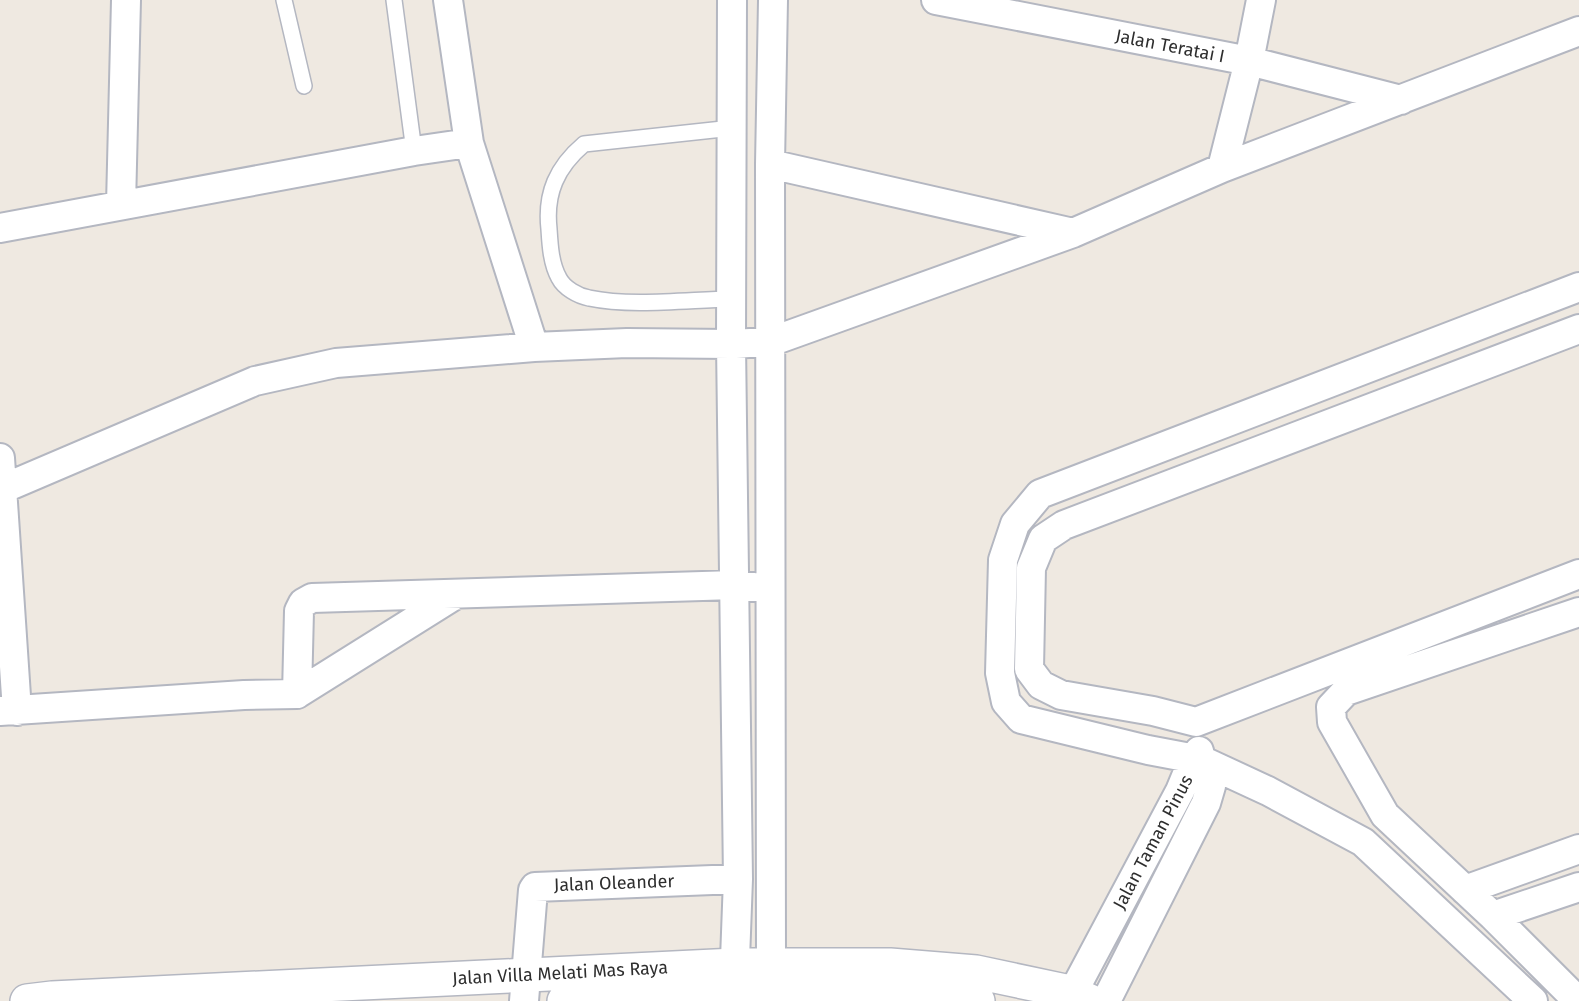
<svg xmlns="http://www.w3.org/2000/svg" width="1579" height="1001" font-family="'Fira Sans',sans-serif">
<rect width="100%" height="100%" fill="#efe9e1"/>
<g fill="none" stroke-linecap="round" stroke-linejoin="round">
<defs>
<path id="service" d="M284 0 304 86
M394 0 414 151
M731 299C687 300 631 307 589 298 578 296 564 288 559 278 551 264 550 245 549 229 545 193 557 167 584 144L732 128"/>
<path id="minor" d="M448 0 469 143
M732 0 731 344 738 879 734 986
M936 0 1249 61 1401 100
M770 164 1073 233
M1222 168 1249 61 1261 0
M121 205 126 0
M0 228 414 151 469 143 534 347
M1579 329 1064 525 1043 539 1031 568 1029 669 1041 685 1061 695 1153 711 1196 722 1579 574
M0 458 17 711
M0 490 255 381 336 363 534 347 627 343 731 344 770 342 1073 233 1222 168 1579 31
M297 694 299 611 303 603 312 598 735 585 753 587
M0 711 244 695 297 694 455 595
M1465 890 1579 849
M1493 916 1579 887
M769 988 771 966 770 164 773 0
M524 1001 533 890 535 887 738 879
M1065 1001 1079 981 1180 791 1187 774 1201 760
M1106 1001 1206 803 1211 786 1201 760 1199 751
M1533 1001 1363 842 1268 791 1201 760 1148 750 1021 719 1006 702 1000 673 1003 560 1015 524 1040 494 1579 287
M1578 1001 1493 916 1385 815 1332 722 1331 707 1346 691 1579 612"/>
<path id="tertiary" d="M27 1001 52 998 735 965H890L976 972 1070 992 1090 1001
M564 1001 769 993 959 996 978 1001"/>
</defs>
<use href="#service" stroke="#b4b7c1" stroke-width="18"/>
<use href="#minor" stroke="#b4b7c1" stroke-width="32"/>
<use href="#tertiary" stroke="#b4b7c1" stroke-width="36"/>
<use href="#service" stroke="#fff" stroke-width="15"/>
<use href="#minor" stroke="#fff" stroke-width="28"/>
<use href="#tertiary" stroke="#fff" stroke-width="33"/>
</g>
<g text-anchor="middle" dominant-baseline="central" stroke-width="4.5" stroke-linejoin="round" paint-order="stroke">
<g font-size="18" fill="#2e2e2e" stroke="#fff">
<text transform="translate(1170 46) rotate(11)">Jalan Teratai I</text>
<text transform="translate(1153 842) rotate(-62)">Jalan Taman Pinus</text>
<text transform="translate(614 883) rotate(-2)">Jalan Oleander</text>
<text transform="translate(560 973) rotate(-3)">Jalan Villa Melati Mas Raya</text>
</g>
</g>
</svg>
